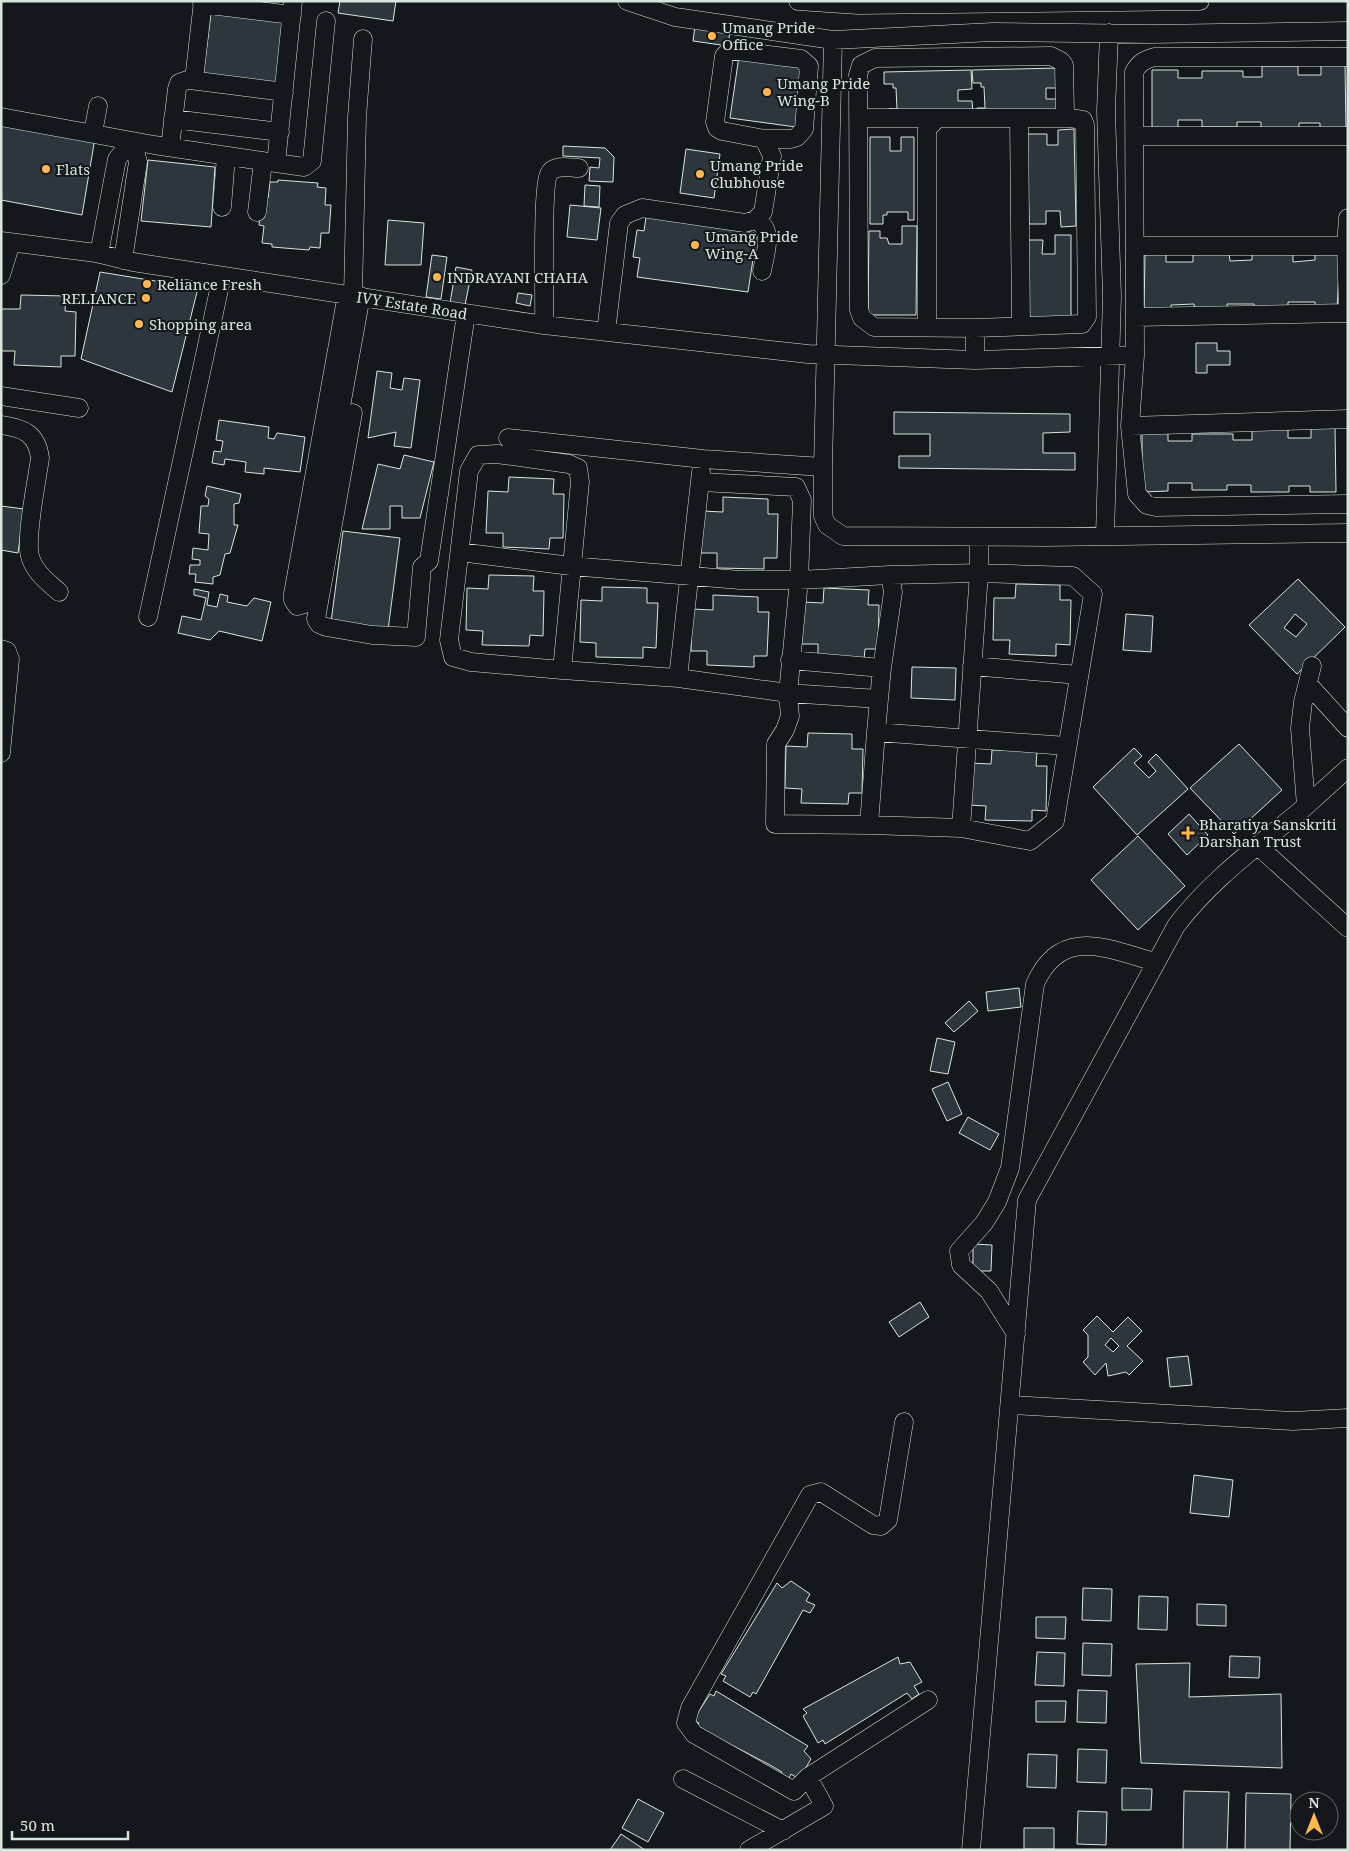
<svg xmlns="http://www.w3.org/2000/svg" width="1349" height="1851" font-family="'Noto Serif',serif">
<rect width="100%" height="100%" fill="#14181c"/>
<path fill="#2c363c" stroke="#d8e6dc" fill-rule="evenodd" d="M340 1H396L393 21 338 13Z
M211 13 288 20 278 83 203 76Z
M695 26 730 31 728 46 693 41Z
M739 56 804 66 796 127 730 118Z
M1321 65H1345L1346 129H1320V123H1299V129H1261V122H1237V127H1202V120H1178V128L1152 129V70H1178V78H1202V71H1243V77H1262V66H1298V75H1321Z
M1059 68 1060 88H1046V99H1061V112L977 113V108H985L984 87H981V83H973L972 70Z
M971 70 972 89 958 90V101H972L973 113 889 109H897L896 88H893V84H884V72Z
M1 122 95 138 82 215 1 200Z
M1074 129 1076 226 1061 227 1060 211H1046V224H1029L1027 134H1047V145H1058V130Z
M870 137H890V151H901V137H914V220H908V212H887V215H883V224H870Z
M563 146 605 148 614 157 613 182 589 181 590 167 599 168 600 158 563 156Z
M686 149 720 154 714 198 680 193Z
M148 160 215 167 211 227 141 221Z
M278 180 318 183 317 187 326 188 325 205H331L329 233H321L320 248 310 247 309 250 272 247V244L262 243 264 226 259 225 262 197 268 198 270 182H278Z
M585 185 600 186 599 207 584 206Z
M570 205 601 208 597 240 567 237Z
M646 217 757 233 748 292 637 277 640 258 633 257 637 230 644 231Z
M388 220 424 223 421 265H385Z
M902 226H917L916 315H868L869 231H880V238H887L889 244H902Z
M1055 235H1071V316L1025 324 1026 240H1043L1042 254H1055Z
M1315 250 1340 251 1337 310H1315V302H1288V311L1256 312 1254 304H1227L1228 312H1195L1194 304 1171 305 1172 313H1144L1145 254 1166 253V262H1193V252H1229L1230 261 1252 260V251L1293 252V262L1315 260Z
M432 255 447 257 441 299 426 297Z
M456 267 472 270 465 305 450 303Z
M100 272 198 288 172 392 81 359Z
M518 293 532 295 530 306 516 303Z
M21 295 66 296 65 311 76 312 75 356H61V367L14 365 15 351H1V309H20Z
M1196 343H1217V351H1230V365H1207V373H1196Z
M377 371 392 373 390 388 402 390 404 378 420 380 411 448 394 446 396 432 368 438Z
M894 412 1070 414V432L1043 433V453H1075V470L899 468V456H930V434H894Z
M219 420 269 427 268 438 274 439 277 433 305 437 300 472 264 468V474L245 472 246 462 225 459 224 465 212 463 214 451 221 452 223 441 216 440Z
M1311 428H1335L1336 492H1310V486H1289V492H1251V485H1227V490H1192V483H1168V491L1142 492V433H1168V441H1192V434H1233V440H1252V429H1288V438H1311Z
M404 455 434 462 420 518H402V506H390V529H362L378 464 400 469Z
M509 477 554 479 553 494H564L563 538H550L549 549 503 547V533H486L488 491 508 492Z
M207 486 241 494 239 503 234 504V525H238L230 553 225 554 220 575 213 577V584L195 582 196 574H189L190 565H200V560L192 559 193 548 208 550 209 534 199 533 201 506H208L209 499 205 496Z
M723 497 768 499V514H778L777 558H764V569L717 568V553H701L702 511 723 512Z
M1 506 24 509 18 553 1 550Z
M343 531 400 538 388 630 331 622Z
M489 575 534 576 533 591H544L543 636 530 635 529 646 482 645 483 631 466 630 467 588 488 589Z
M1298 579 1345 627 1297 674 1249 625ZM1295 614 1307 624 1296 637 1284 628Z
M1016 584 1060 585V600H1071L1070 645 1056 644V656L1009 654 1010 640H993L994 598H1015Z
M602 587 647 588V603H658L656 648 643 647V658L596 657V643L580 642 581 600 602 601Z
M824 588 869 590 868 605H879L878 649H865L864 660 818 659V644H801L803 602 823 603Z
M194 589 209 592 207 605 217 607 220 594 228 596 227 602 247 606 254 598 271 602 262 641 219 631 210 640 178 633 182 616 201 620 206 598 194 595Z
M713 595 758 597V612H769L767 656H754V667L707 665V651H691L692 609 713 610Z
M1126 614 1153 616 1151 652 1123 650Z
M912 667 956 668 955 700 911 698Z
M808 733 852 734V749H863L862 793H849L848 804 801 803 802 789 785 788 786 746 807 747Z
M1239 744 1282 790 1234 834 1190 788Z
M1134 748 1142 756 1134 763 1149 778 1156 771 1148 762 1156 754 1188 789 1137 835 1093 787Z
M992 750 1037 751 1036 766H1047L1046 811 1032 810V821L985 820 986 806 969 805 970 763 991 764Z
M1189 814 1208 835 1187 855 1168 834Z
M1138 836 1185 886 1138 930 1091 880Z
M1019 988 1021 1007 988 1011 986 992Z
M969 1001 978 1011 954 1032 945 1023Z
M937 1038 955 1042 948 1074 930 1071Z
M948 1082 962 1114 947 1121 932 1089Z
M968 1117 999 1134 990 1150 959 1133Z
M973 1244 992 1245 991 1271H973Z
M920 1302 929 1317 899 1337 889 1322Z
M1097 1316 1113 1332 1128 1317 1142 1331 1127 1346 1143 1361 1129 1375 1126 1372 1108 1376 1106 1363 1095 1375 1083 1362 1088 1357V1335L1083 1330ZM1111 1338 1119 1346 1113 1352 1105 1345Z
M1188 1356 1192 1385 1170 1387 1167 1358Z
M1194 1475 1233 1480 1229 1517 1190 1513Z
M791 1581 810 1594 806 1601 815 1605 810 1613 803 1610 756 1694 753 1692 750 1697 723 1681 726 1676 721 1674 777 1583 782 1588Z
M1083 1588 1112 1589 1111 1621 1082 1620Z
M1139 1596 1168 1597 1167 1630 1138 1629Z
M1197 1604 1226 1605V1626L1197 1625Z
M1036 1617H1066L1065 1639 1036 1638Z
M1083 1643 1112 1644 1111 1676 1082 1675Z
M1037 1652 1065 1653 1064 1686 1035 1685Z
M1230 1656 1260 1657 1259 1678 1229 1677Z
M898 1657 900 1664 910 1662 922 1682 914 1686 919 1694 912 1699 907 1693 825 1744 823 1740 818 1743 803 1716 807 1713 803 1709Z
M1190 1663 1189 1697 1281 1694 1282 1768 1141 1763 1136 1664Z
M1078 1690 1107 1691 1106 1723 1077 1722Z
M716 1691 808 1746 804 1751 811 1759 799 1779 791 1774 787 1783 779 1779 782 1772 770 1765 697 1727 699 1723 694 1721 697 1714 710 1694 714 1696Z
M1036 1701H1066L1065 1722H1036Z
M1078 1749 1107 1750 1106 1783 1077 1782Z
M1028 1754 1057 1755 1056 1788 1027 1787Z
M1122 1788 1152 1789 1151 1810H1122Z
M1184 1791 1229 1792 1227 1850H1183Z
M1246 1793 1291 1794 1290 1850H1245Z
M638 1799 664 1813 648 1842 622 1828Z
M1078 1811 1107 1812 1106 1845 1077 1844Z
M1024 1828H1054V1849H1024Z
M621 1834 645 1850H610Z"/>
<g fill="none" stroke-linecap="round" stroke-linejoin="round">
<defs>
<path id="minor" d="M627 1 675 17 833 40 993 32 1151 34 1348 31
M798 1 858 5 1200 1
M202 4 292 15
M833 40 823 467V516L827 525 843 536 1046 537 1348 533
M1348 57H1154C1144 60 1139 63 1134 72L1135 355 1130 426 1137 494 1147 505 1156 507 1348 504
M190 80 284 92
M1 117 154 145 276 163 293 1
M858 118H938
M1019 118 1021 326
M173 119 280 132
M93 133 98 106
M1135 136H1348
M170 147 177 89 179 83 193 78 195 71 203 1
M276 163 304 167 312 161 326 21
M222 207 226 156
M257 212 263 161
M755 220C775 228 765 254 762 271
M1 241 96 253 133 262 544 325 808 354 975 360 1135 355
M1135 246H1346L1348 218
M1346 246 1348 307
M99 254 117 159 132 141 138 162 123 260
M1 275 11 243
M347 294 293 594V600L297 606 304 604 307 594 361 296
M353 295 357 117 363 39
M1135 317 1348 313
M544 325C545 302 541 182 550 172 557 164 570 168 579 168
M927 327V129L938 118H1070
M606 332 619 223 625 215 642 208 745 223 755 220 763 212 772 156 764 139 722 131 717 128 715 122 724 56 730 50 801 59 809 66 804 129 797 137 791 139H764
M975 360V328L874 327 862 318 859 310 858 75 861 65 875 58 1051 56 1061 61 1064 65 1065 113 1070 118 1083 120 1085 125 1087 317 1082 324 975 328
M1 396 79 408
M353 413 316 619 319 624 326 627 372 635 416 637 422 567 429 561 466 314
M1 425C24 428 37 434 40 458 37 480 25 538 30 556 34 572 48 582 59 592
M1130 426 1348 419
M508 438 703 459 823 467
M1105 535 1112 296 1106 111 1109 33
M460 552 571 566 740 580H799L890 575 979 573 1073 576 1093 594 1055 821 1030 841 961 828 979 573V537
M148 617 222 276
M1 649 7 651 10 659 1 753
M790 660 882 668 893 592 890 575
M972 666 1079 675
M562 670 471 662 453 657 449 640 469 471 478 455 497 454 569 464 578 468 580 482 562 670 678 678 788 693 799 580 802 500 796 487 700 482
M678 678 701 472
M1308 684 1348 728
M879 699 882 668
M876 732 879 699 788 693 790 716 785 730 776 744 775 824 869 825 876 732 1067 746
M1306 806 1348 768
M869 825 961 828
M1258 846 1348 928
M1016 1334 989 1291 961 1265 959 1251 984 1223 997 1202 1010 1168 1035 984C1061 925 1108 949 1155 962
M1011 1405 1293 1421 1348 1418
M904 1422 888 1520 881 1526 873 1525 821 1492 810 1495 690 1708 686 1723 694 1734 794 1791 808 1777 928 1700
M683 1779 783 1831
M749 1850 824 1806 808 1777
M971 1850 1027 1200 1176 926C1211 879 1261 844 1306 806L1300 728 1303 702 1312 666"/>
</defs>
<use href="#minor" stroke="#d8e6dc" stroke-width="19"/>
<use href="#minor" stroke="#14181c" stroke-width="18"/>
</g>
<g fill="#ffb74d" stroke="#14181c" stroke-width="2">
<circle cx="712" cy="36" r="5"/>
<circle cx="767" cy="92" r="5"/>
<circle cx="46" cy="169" r="5"/>
<circle cx="700" cy="174" r="5"/>
<circle cx="695" cy="245" r="5"/>
<circle cx="437" cy="277" r="5"/>
<circle cx="147" cy="284" r="5"/>
<circle cx="146" cy="298" r="5"/>
<circle cx="139" cy="324" r="5"/>
<path d="M1185.5 825.5h5v5h5v5h-5v5h-5v-5h-5v-5h5z"/>
</g>
<g text-anchor="middle" dominant-baseline="central" stroke-width="4" stroke-linejoin="round" paint-order="stroke">
<g font-size="15" fill="#d8e6dc" stroke="#14181c" text-anchor="start">
<text x="722" y="27">Umang Pride<tspan x="722" dy="17">Office</tspan></text>
<text x="777" y="83">Umang Pride<tspan x="777" dy="17">Wing-B</tspan></text>
<text x="710" y="165">Umang Pride<tspan x="710" dy="17">Clubhouse</tspan></text>
<text x="56" y="169">Flats</text>
<text x="705" y="236">Umang Pride<tspan x="705" dy="17">Wing-A</tspan></text>
<text x="447" y="277">INDRAYANI CHAHA</text>
<text x="157" y="284">Reliance Fresh</text>
<text x="136" y="298" text-anchor="end">RELIANCE</text>
<text x="149" y="324">Shopping area</text>
<text x="1199" y="824">Bharatiya Sanskriti<tspan x="1199" dy="17">Darshan Trust</tspan></text>
</g>
<g font-size="15" fill="#d8e6dc" stroke="#14181c">
<text transform="translate(412 305) rotate(9)">IVY Estate Road</text>
</g>
</g>
<rect width="1349" height="1851" fill="none" stroke="#d8e6dc" stroke-width="5"/>
<g transform="translate(1314 1816)"><circle r="24" fill="#14181c" stroke="#626a69"/>
<path d="M0-4L9 19L0 12L-9 19Z" fill="#ffb74d"/>
<text y="-8" font-size="14" font-weight="bold" text-anchor="middle" fill="#d8e6dc">N</text>
</g>
<path d="M12 1831v8h116v-8" fill="none" stroke="#d8e6dc" stroke-width="2.5"/>
<text x="20" y="1831" font-size="15" fill="#d8e6dc" stroke="#14181c" stroke-width="4" paint-order="stroke">50 m</text>
</svg>
